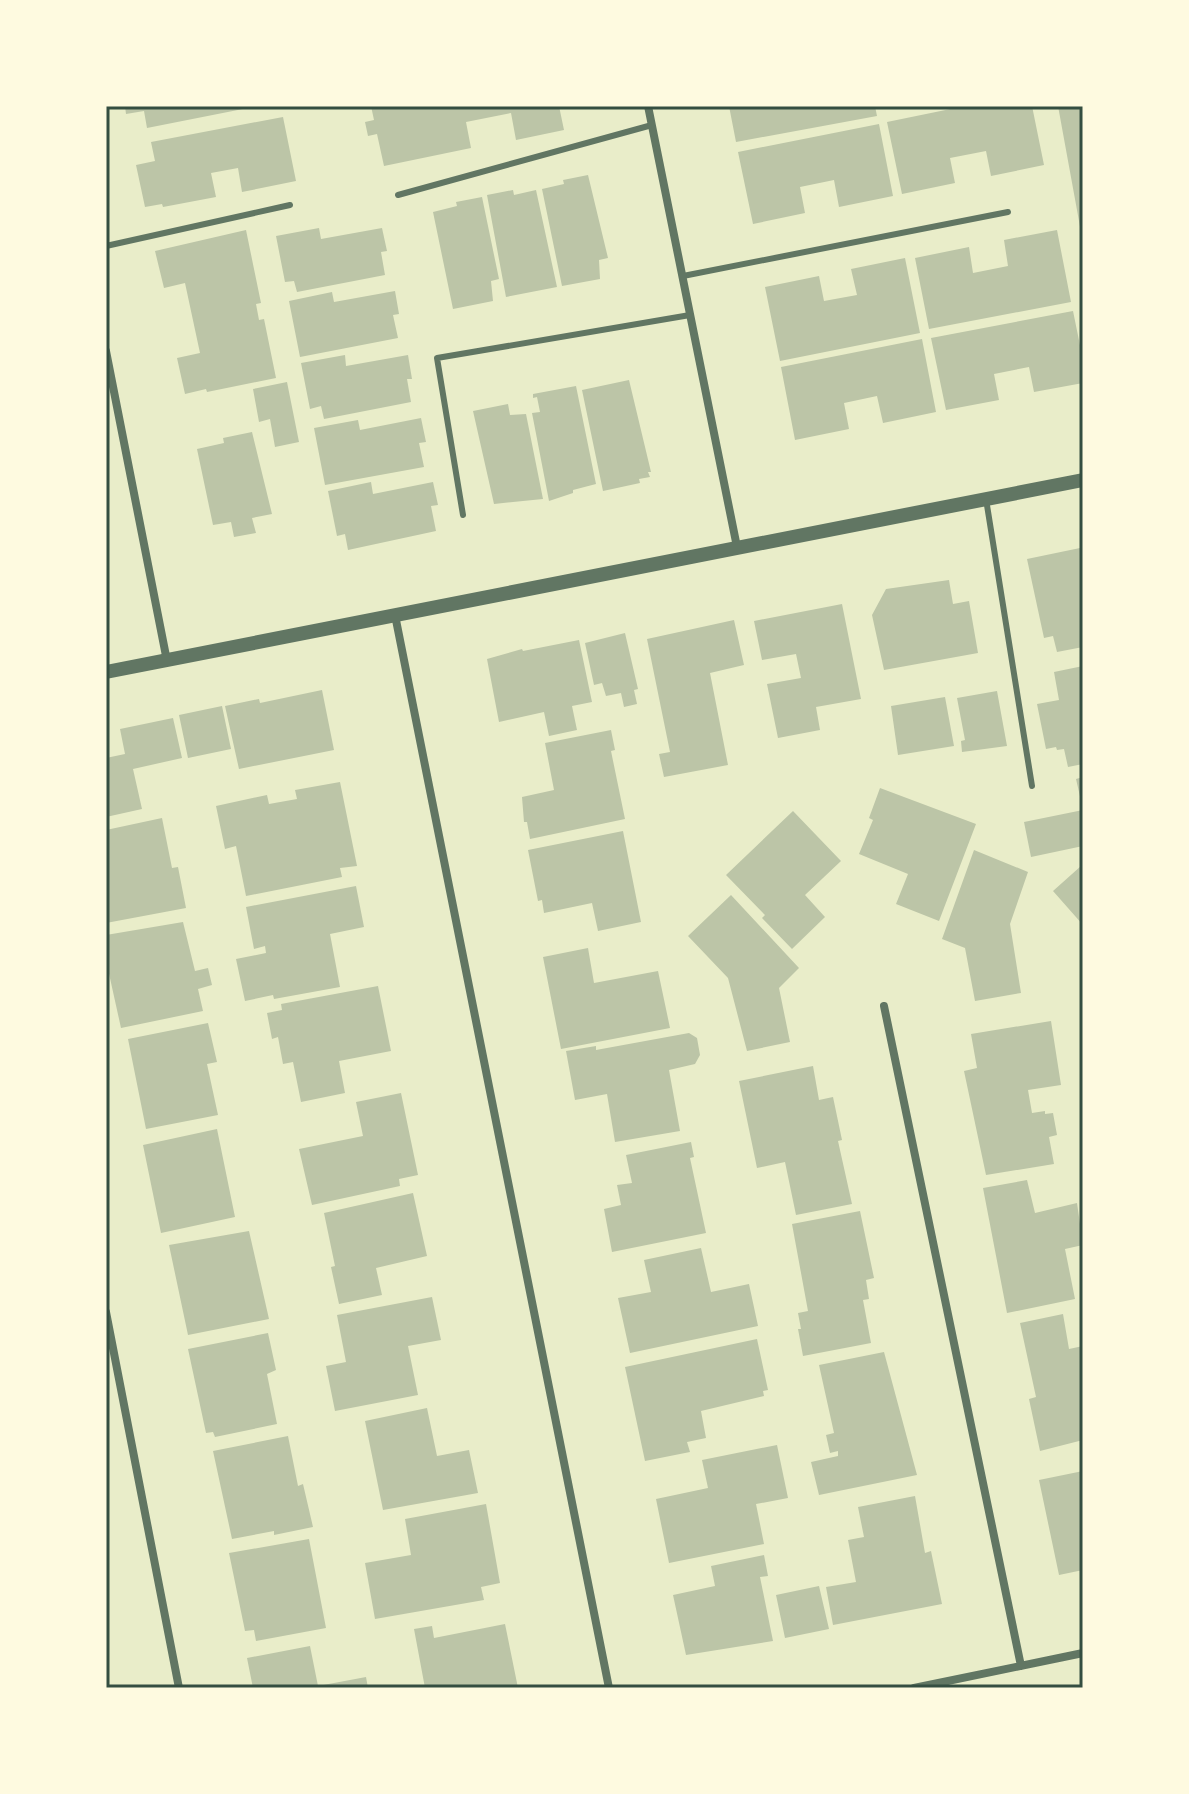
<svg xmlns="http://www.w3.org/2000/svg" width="1189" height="1794" font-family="'Titillium Web',sans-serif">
<rect width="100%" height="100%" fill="#e9edc9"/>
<path fill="#bcc5a7" d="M125 106H253V107L147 128 144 111 126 114Z
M371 106H559L564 130 516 140 511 113 466 122 471 148 384 166 377 134 368 136 365 122 374 120Z
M729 106H875L877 116 736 142Z
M965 106H1032L1044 165 991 176 986 151 950 158 955 183 902 194 887 122Z
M1058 106H1083V232H1081Z
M283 117 296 181 242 192 238 168 211 173 216 197 163 207 162 204 145 207 136 165 155 161 151 142Z
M879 124 893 196 839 207 834 180 800 187 805 213 753 224 738 152Z
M588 175 608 258 599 260 600 279 562 286 542 189 564 184 563 180Z
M513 190 514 195 536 190 557 287 506 297 487 195Z
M482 197 499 279 491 281 493 301 453 309 433 212 457 206 456 202Z
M319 228 321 239 382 228 387 251 381 252 385 275 297 292 294 281 285 282 276 236Z
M246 230 261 303 256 304 259 320 264 319 276 378 207 392 206 389 185 394 177 358 200 353 185 283 164 288 155 251Z
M1057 230 1071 302 929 329 915 258 969 247 973 273 1008 266 1004 240Z
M905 258 920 333 780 361 765 287 819 276 824 301 857 295 851 269Z
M395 291 399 314 393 315 398 338 300 357 289 301 332 292 334 302Z
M1073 311 1083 360V383L1034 392 1029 367 994 374 999 400 946 410 931 338Z
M922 339 936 412 883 423 877 396 844 403 849 429 795 440 781 367Z
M345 355 346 366 408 355 412 379H407L411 402 324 419 321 406 310 409 301 363Z
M629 380 651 472H648L650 477 639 479 640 483 603 491 582 390Z
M287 382 299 442 275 447 270 419 259 422 253 389Z
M576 386 596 484 573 490V493L549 501 532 413 540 412 537 397 533 398V394Z
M508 404 510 415 526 414 543 499 494 504 473 411Z
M421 418 426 442 419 443 424 467 325 485 314 428 358 420 360 430Z
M252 432 272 514 252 518 256 533 234 537 231 522 213 525 197 449 224 443 223 438Z
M371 482 373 494 433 482 438 505 431 506 436 531 348 550 345 534 337 536 328 491Z
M1080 548 1083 562V647L1057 652 1053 636 1044 638 1027 559Z
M949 580 953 604 969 601 978 653 884 670 872 615 886 589Z
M842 604 861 699 816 707 820 730 778 738 767 684 801 678 796 654 762 660 754 621Z
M734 620 744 665 710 673 728 765 664 777 659 754 670 752 647 639Z
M625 633 638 689 634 690 637 704 624 707 621 693 606 696 602 683 594 685 585 643Z
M579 640 592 702 572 706 577 730 549 736 544 712 499 722 487 659 522 649 523 651Z
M1083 666V764L1068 767 1064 749 1057 750 1056 747 1046 749 1037 704 1059 700 1054 672Z
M322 690 334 750 239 769 225 706 259 699 260 703Z
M997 691 1007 746 962 752 961 741 965 740 957 698Z
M945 697 954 746 898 755 891 706Z
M222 706 231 749 188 758 179 715Z
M173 718 182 758 133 769 142 809 106 817V758L125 754 120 729Z
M611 730 615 750 611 751 625 819 530 839 527 822H524L522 797 554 790 545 743Z
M1083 777V805H1082L1076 779Z
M340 782 357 866 340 868 342 877 246 896 236 846 225 849 216 806 267 795 269 804 297 799 295 790Z
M880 788 976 824 939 921 896 904 908 874 859 854 873 820 869 818Z
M1083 810V846L1031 857 1024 822Z
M793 811 841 861 805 895 825 917 792 949 762 918 765 915 726 875Z
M162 818 172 868 178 867 186 908 106 923V830Z
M623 831 641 922 598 931 592 903 544 913 542 900 538 901 528 850Z
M974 850 1028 872 1010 924 1021 993 975 1001 965 948 942 939Z
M1081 866 1083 868V925L1053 891Z
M356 886 364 927 330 934 340 987 274 999 273 995 245 1001 236 959 266 953 265 946 254 949 246 907Z
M731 895 799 968 779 988 790 1042 747 1051 728 978 688 936Z
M183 922 195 971 208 968 212 985 198 989 203 1011 121 1028 106 960V935Z
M588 948 594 983 658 971 670 1028 561 1049 543 957Z
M378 986 391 1051 339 1061 345 1093 301 1102 293 1062 283 1064 278 1037 272 1039 267 1013 282 1010 281 1004Z
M1051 1021 1061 1085 1028 1090 1032 1113 1045 1111V1114L1053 1113 1057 1135 1049 1137 1054 1164 986 1175 964 1071 977 1068 971 1034Z
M208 1023 217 1062 207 1064 218 1115 146 1129 128 1039Z
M689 1033 697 1038 700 1055 695 1064 669 1070 680 1131 615 1142 607 1094 575 1100 566 1051 596 1046V1050Z
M813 1066 819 1100 833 1097 842 1140 838 1141 852 1204 796 1215 785 1162 757 1168 739 1081Z
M401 1093 418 1175 399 1179 400 1186 312 1205 299 1149 363 1136 356 1102Z
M217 1129 235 1217 161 1233 143 1145Z
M691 1142 694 1157 690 1158 706 1233 612 1252 604 1209 621 1205 617 1185 632 1183 626 1155Z
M1027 1180 1035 1213 1077 1203 1083 1245 1065 1249 1075 1299 1007 1313 983 1188Z
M413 1193 427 1256 376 1268 382 1295 339 1304 331 1267 335 1266 324 1213Z
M860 1211 874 1278 866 1280 869 1299 863 1300 871 1343 803 1356 798 1329H801L798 1313 808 1311 792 1224Z
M249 1231 269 1319 188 1335 169 1245Z
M701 1248 711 1292 749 1284 758 1326 630 1353 618 1298 651 1292 644 1260Z
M432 1297 441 1340 408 1346 418 1395 335 1411 326 1366 346 1362 337 1315Z
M1063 1314 1069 1349 1083 1346V1440L1040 1451 1029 1399 1036 1397 1020 1323Z
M268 1333 276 1370 267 1374 277 1424 215 1437 213 1432 206 1433 188 1349Z
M757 1339 768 1390 763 1391 764 1396 701 1411 706 1438 687 1442 690 1452 645 1461 625 1367Z
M884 1352 917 1475 819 1495 811 1462 838 1456V1451L830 1453 826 1435 834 1433 819 1365Z
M427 1408 437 1456 469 1450 478 1493 383 1510 365 1421Z
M288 1436 298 1486 303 1484 313 1527 274 1535V1531L232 1539 213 1451Z
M777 1445 788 1498 756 1504 764 1544 669 1563 656 1499 708 1488 702 1460Z
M1083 1471V1570L1059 1575 1039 1480Z
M915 1496 925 1553 931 1551 942 1604 833 1625 826 1587 856 1582 848 1540 864 1537 858 1507Z
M486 1504 500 1583 481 1587 484 1600 375 1619 365 1563 411 1555 405 1519Z
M309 1539 326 1628 256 1641 254 1630 245 1631 229 1553Z
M764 1555 768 1576 760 1577 773 1641 686 1655 673 1595 715 1586 711 1566Z
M819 1586 829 1629 785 1638 776 1595Z
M505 1624 518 1688H425L414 1629 432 1626 434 1638Z
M310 1646 318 1686 366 1677 368 1688H253L247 1658Z"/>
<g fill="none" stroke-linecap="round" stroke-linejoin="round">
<path stroke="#617663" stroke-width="6" d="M398 195 652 125
M106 246 290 205
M683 276 1008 212
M986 499 1032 786
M463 515 437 358 690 315"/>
<path stroke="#617663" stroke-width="8" d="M648 106 737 547
M106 351 167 661
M395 615 609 1688
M884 1006 1021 1666
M106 1312 179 1688
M914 1688 1083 1653"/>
<path stroke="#617663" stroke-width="14" d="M106 672 1083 480"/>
</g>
<rect width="1189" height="1794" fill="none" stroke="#fefae0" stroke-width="216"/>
<rect x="108" y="108" width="973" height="1578" fill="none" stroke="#344e41" stroke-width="3"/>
</svg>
